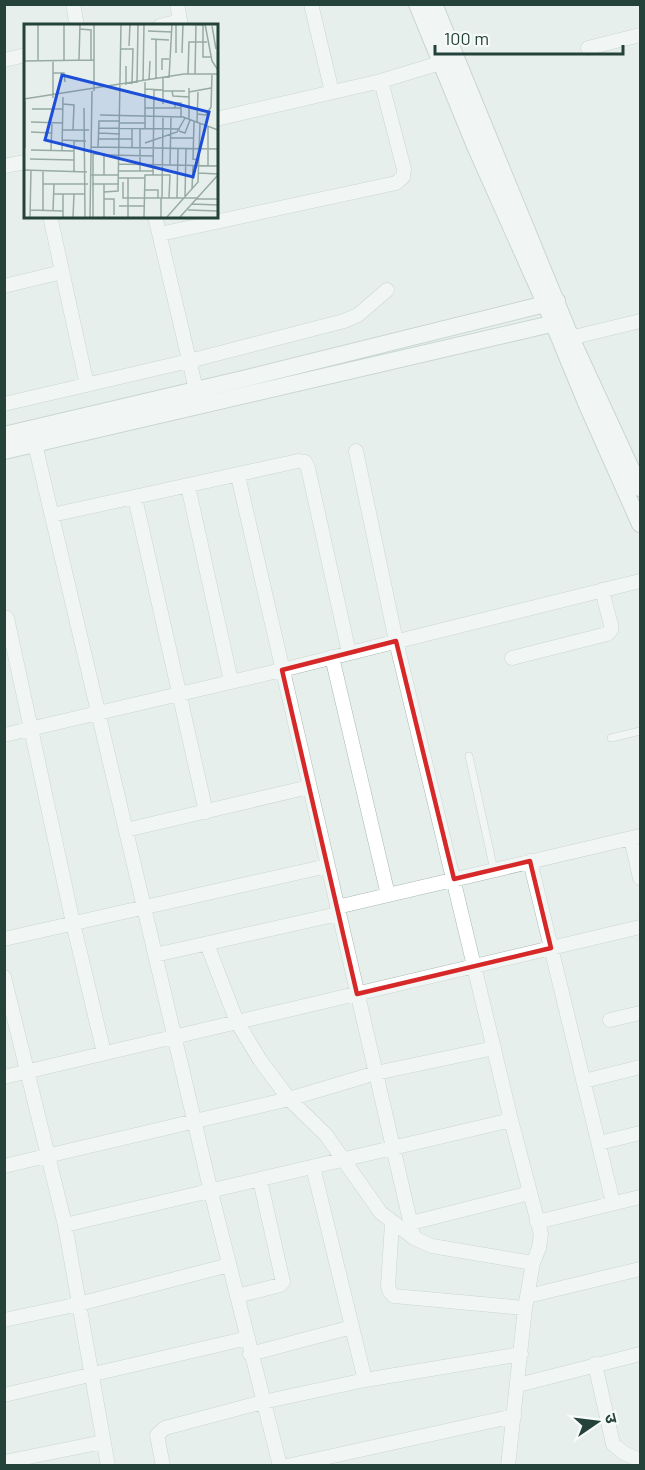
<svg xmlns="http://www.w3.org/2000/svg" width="645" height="1470" font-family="Barlow,'Noto Sans Devanagari',sans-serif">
<rect width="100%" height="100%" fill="#e6efeb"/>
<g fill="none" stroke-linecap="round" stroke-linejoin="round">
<defs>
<path id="service" d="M611 738 640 731
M469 756 494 870"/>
<path id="minor" d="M73 4 77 26
M177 4 181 26
M311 4 332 92
M160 26 180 21
M588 48 640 35
M4 60 26 55
M216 119 381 81 440 63
M4 166 26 162
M50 216 87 385
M155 216 198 398
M160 234 396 183 403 177 404 169 381 81
M4 286 62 272
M562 340 640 321
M4 404 189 361 344 321 358 315 387 290
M35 444 211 1192 280 1466
M356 451 396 641 511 1120 541 1234 539 1248 533 1263 525 1308 508 1466
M238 476 414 1238
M188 486 231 681
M135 498 206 812
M52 515 298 461 305 462 308 468 349 653
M7 618 73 923 104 1053
M332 657 388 895
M512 658 607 634 611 630V625L602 590
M4 735 282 670 640 581
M126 830 309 787
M631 838 640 878
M530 861 613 1203
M337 907 640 836
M4 939 327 866
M207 944 237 1022 260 1060 289 1099 326 1135 381 1213 414 1238 432 1246 533 1263
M155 955 338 914
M4 977 65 1225 108 1466
M610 1020 640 1013
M4 1077 640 927
M584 1081 640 1067
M599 1143 640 1133
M4 1166 289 1099 376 1073 494 1048
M313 1167 365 1380
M537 1222 640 1197
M392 1223 388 1286 390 1292 394 1296 525 1308
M411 1223 530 1193
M65 1225 511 1120
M237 1296 280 1285 283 1282 260 1180
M528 1296 640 1269
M4 1320 79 1304 229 1265
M250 1354 352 1327
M595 1364 613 1444 624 1453 640 1460
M518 1385 640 1354
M4 1395 248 1338
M4 1462 103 1442
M163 1466 157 1435 165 1428 263 1402 365 1380 521 1354
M287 1466 514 1416"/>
<path id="tertiary" d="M417 4 475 146 545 303 587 405 640 524
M434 4 571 338 640 488
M4 435 247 378 557 301
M4 451 564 321"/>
</defs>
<use href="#service" stroke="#a8b8b2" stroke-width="8"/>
<use href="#minor" stroke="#a8b8b2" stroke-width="15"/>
<use href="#tertiary" stroke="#a8b8b2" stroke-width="18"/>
<use href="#service" stroke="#fff" stroke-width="7"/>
<use href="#minor" stroke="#fff" stroke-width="14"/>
<use href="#tertiary" stroke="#fff" stroke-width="16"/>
</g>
<path d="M0 0H645V1470H0ZM396 641 454 879 530 861 551 948 357 994 282 670Z" fill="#e6efeb" fill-opacity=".55" fill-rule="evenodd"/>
<path fill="none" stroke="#d62828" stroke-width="4.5" stroke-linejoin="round" d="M396 641 454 879 530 861 551 948 357 994 282 670Z"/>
<g transform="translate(24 24)">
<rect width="194" height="194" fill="#e6efeb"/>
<path fill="none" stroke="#98aaa4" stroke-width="1.5" d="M40 0V36M162 0 180 1M181 0 188 37 194 46M179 2V33H188M188 2 192 25M56 5 67 6V36M124 7 148 8M127 15 145 16M105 22 106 0M97 25H109L108 60M152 29V0M158 29 159 0M14 36V0M29 36V74M55 36 56 0M0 37 70 36M138 46V35H145M29 49H40L41 58M164 50 165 18H183M171 50 172 0M145 54 148 0M132 55V15M125 56 126 37M119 58 120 0M113 59 114 0M102 61V42M121 65 139 66M70 67V0M139 67H161M148 67 149 72 165 73M165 68 187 64M0 75 160 50H194M39 80 50 81 49 106M139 80V54M60 84 61 193M121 84H157M151 84V79H157V93M8 85H39M173 90 182 91 187 83 188 51M76 91 159 93 194 106M165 95V64M7 98 39 99M170 98 169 135 175 136M96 99H121M173 99 174 68M75 104 156 105M121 105V58M38 106H65M155 107 161 109 166 96M7 108 28 109M75 109 96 110M146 114H169M75 115H108M38 116 62 117M121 119 153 108 161 94M67 123 194 125M1 124V77M74 124 75 97H96M108 124V105M7 126 50 127M27 126 28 98M38 127 39 73M69 130H80V151M84 131 130 132M6 135 50 136M95 140 194 142M146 140 147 93M184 142V103M0 146 63 148M50 147V116M95 147H130M116 147V105M175 149 194 150M67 151H95M129 151 130 66M95 154H121M104 154V193M99 158V174H173M19 160H64M68 160H95M168 165 169 142M121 166H134V174M80 168 94 167 97 0M29 170H61M161 173 162 125M137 174V193M138 174 139 93M153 174 154 125M80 175H90V191M173 175H194M168 180 194 181M95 182H120M6 186 39 187M164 186 194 187M19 187V147M29 187 30 160M6 193 7 146M39 193V170M49 193 50 170M66 193 68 67M69 193V130M80 193V160M120 193 121 151H146L145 174M143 193 174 158 176 100M156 193 194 151"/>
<path fill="#1d4ed8" fill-opacity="0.15" stroke="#1d4ed8" stroke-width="3" d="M38 51 185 88 169 153 21 116Z"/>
<rect width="194" height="194" fill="none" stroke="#24423a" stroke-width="3"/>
</g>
<rect width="645" height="1470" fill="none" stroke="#24423a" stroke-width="12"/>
<g transform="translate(597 1422) rotate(76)" stroke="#f7fbf9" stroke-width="4.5" paint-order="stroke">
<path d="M0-4.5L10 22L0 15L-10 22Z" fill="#24423a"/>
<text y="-9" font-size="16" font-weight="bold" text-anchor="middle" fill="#24423a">उ</text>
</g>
<path d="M435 45v9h188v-9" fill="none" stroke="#24423a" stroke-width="3"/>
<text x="444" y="45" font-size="18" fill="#24423a" stroke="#f7fbf9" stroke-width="4.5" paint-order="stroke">100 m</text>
</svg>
